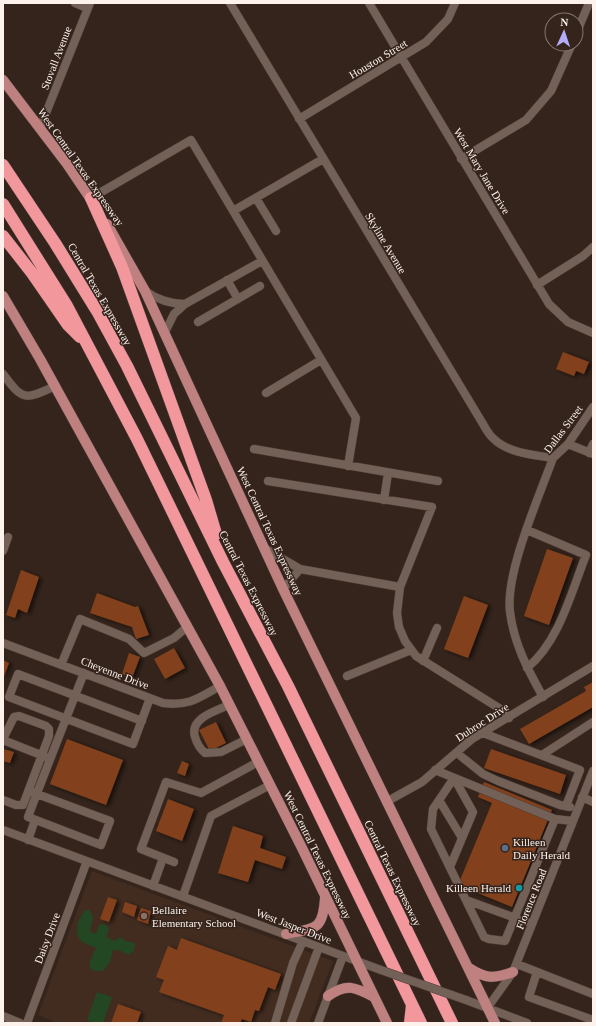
<svg xmlns="http://www.w3.org/2000/svg" width="596" height="1026" font-family="Georgia,serif">
<defs>
<filter id="shadow"><feDropShadow dx="3" dy="1.5" stdDeviation="2" flood-color="#0009"/></filter>
</defs>
<rect width="100%" height="100%" fill="#34241c"/>
<path fill="#422c20" d="M92 871 333 961 309 1023H58L38 1015Z"/>
<path fill="#224722" d="M85 910H89L93 917 90 931 96 934 99 925 105 924 109 929 106 937 115 941 120 937 125 941 135 943 134 950 129 955 119 950H113L110 962 103 971H95L90 968V961L96 948 82 942 77 935 78 922Z
M97 992 112 997 103 1023H95L87 1020Z"/>
<path fill="#82411a" filter="url(#shadow)" d="M563 352 589 362 584 374 576 371 574 376 556 369Z
M547 549 573 558 549 625 524 616Z
M21 570 39 577 27 613 18 609 15 618 6 615Z
M97 593 135 607 138 606 149 635 136 639 132 627 90 613Z
M464 596 488 605 468 658 444 649Z
M174 648 185 668 165 679 154 659Z
M129 653 140 657 132 678 122 674Z
M3 660 9 663 3 679Z
M593 682V707L529 744 520 729 586 691 584 687Z
M216 722 226 743 210 751 199 730Z
M67 739 123 760 106 805 50 784Z
M3 749 14 752 10 763 3 761Z
M491 749 566 775 560 794 484 768Z
M182 761 189 764 185 776 177 773Z
M484 782 552 810 512 907 458 885 492 803 478 797Z
M168 799 194 809 182 841 156 831Z
M233 826 263 836 260 848 286 857 282 869 255 860 248 882 218 873Z
M108 897 117 900 109 922 100 919Z
M125 902 137 906 134 917 122 912Z
M141 908 151 911 148 924 137 920Z
M181 938 281 974 275 990 268 987 259 1011 255 1010 251 1022 242 1019 240 1023H221L224 1015 159 992 164 980 156 977 168 946 177 950Z
M118 1004 141 1012 137 1023H111Z"/>
<g fill="none" stroke-linecap="round" stroke-linejoin="round">
<defs>
<path id="minor" d="M75 3 87 8
M230 3 483 424C486 429 489 435 494 439 508 453 534 455 553 458
M369 3 549 304 568 322 593 333
M576 34 589 3
M299 119 426 42 448 19 455 3
M40 128 90 3
M461 159 526 120 551 91 572 44
M91 198 191 140 356 418 348 466
M256 198 276 231
M233 211 323 159
M227 280 238 299
M537 285 583 256 593 247
M145 291C158 300 170 304 185 304
M198 322 260 286
M165 332 174 314 185 304 262 261
M3 374C23 401 25 400 55 386
M266 393 321 360
M568 444 593 454
M254 449 438 481
M589 453 593 444
M268 481 432 507 400 587 397 613 399 627 405 641 416 656 502 710 509 718
M384 500 388 473
M264 548 300 569 400 587
M3 551 8 537
M283 589 300 569
M3 643 163 703C189 706 197 699 220 686
M423 661 437 628
M61 665 80 619 129 639 144 653 174 638 187 627
M527 668C559 642 571 593 586 555L527 530
M347 676 411 650
M543 697C528 670 514 644 510 612 505 573 539 497 553 458L568 444 593 407
M229 705C216 711 189 718 195 737 197 744 199 748 205 753L221 752 247 739
M142 721 18 674 9 697 133 744 150 698
M483 733 580 770 566 806
M3 739 14 717 19 716 46 726 49 729V736L23 805H16L3 800
M3 740 46 757
M457 753 483 774 498 781 560 805 570 807
M542 755 593 722
M435 770 555 819 573 821
M29 791 37 794 110 821 101 845 28 817C46 769 65 721 84 673
M582 797 593 802
M439 800 462 838
M386 802 422 782 472 739 593 666
M3 830 381 970
M28 840 35 820
M174 862 141 849 166 782 201 793 258 762
M450 867 473 812 454 778 433 809 431 829 484 937 489 939 505 941 555 819
M153 886 163 858
M183 896 211 816 270 785
M466 900 532 924
M517 964 593 994
M537 972 529 997 593 1020
M466 1000 527 1023
M488 1007 513 972 593 771
M3 1016 20 1023
M27 1023 87 861
M275 1023 293 963 303 941
M291 1023 319 947
M318 1023 343 956"/>
<path id="major" d="M3 80 67 164 94 204
M107 224 145 291 283 589 495 1023
M3 296 40 359 220 686 302 848 387 1023
M286 934C315 928 323 931 325 898
M469 968C486 979 494 979 513 972
M328 996C347 983 355 987 374 997"/>
<path id="highway" d="M3 165 55 243 97 311 127 366 223 562 288 686 452 1023
M91 198 122 267 206 500 216 534
M3 204 67 306 137 439 421 1023
M3 236 32 273 68 325 80 337
M410 1023 412 1005"/>
</defs>
<use href="#minor" stroke="#4e3f39" stroke-width="9"/>
<use href="#major" stroke="#4e3f39" stroke-width="11"/>
<use href="#highway" stroke="#4e3f39" stroke-width="13"/>
<use href="#minor" stroke="#736157" stroke-width="8"/>
<use href="#major" stroke="#bf8180" stroke-width="10"/>
<use href="#highway" stroke="#f2979b" stroke-width="12"/>
<defs>
<path id="minor-bridge" d="M381 970 466 1000"/>
</defs>
<use href="#minor-bridge" stroke="#4e3f39" stroke-width="9" stroke-linecap="butt"/>
<use href="#minor-bridge" stroke="#736157" stroke-width="8"/>
</g>
<circle fill="#5c6f8a" stroke="#34241c" stroke-width="1.5" cx="505" cy="848" r="4"/>
<circle fill="#0f9aa8" stroke="#34241c" stroke-width="1.5" cx="519" cy="888" r="4"/>
<circle fill="#8d6e63" stroke="#34241c" stroke-width="1.5" cx="144" cy="916" r="4"/>
<g text-anchor="middle" dominant-baseline="central" stroke-width="3" stroke-linejoin="round" paint-order="stroke">
<g font-size="11" fill="#fdf2ec" stroke="#34241c">
<text transform="translate(56 58) rotate(-69)">Stovall Avenue</text>
<text transform="translate(378 59) rotate(-31)">Houston Street</text>
<text transform="translate(81 167) rotate(55)">West Central Texas Expressway</text>
<text transform="translate(482 171) rotate(59)">West Mary Jane Drive</text>
<text transform="translate(386 243) rotate(59)">Skyline Avenue</text>
<text transform="translate(100 294) rotate(60)">Central Texas Expressway</text>
<text transform="translate(563 429) rotate(-53)">Dallas Street</text>
<text transform="translate(270 531) rotate(65)">West Central Texas Expressway</text>
<text transform="translate(249 583) rotate(63)">Central Texas Expressway</text>
<text transform="translate(115 673) rotate(21)">Cheyenne Drive</text>
<text transform="translate(482 722) rotate(-33)">Dubroc Drive</text>
<text transform="translate(318 855) rotate(64)">West Central Texas Expressway</text>
<text transform="translate(393 873) rotate(64)">Central Texas Expressway</text>
<text transform="translate(531 899) rotate(-68)">Florence Road</text>
<text transform="translate(294 926) rotate(21)">West Jasper Drive</text>
<text transform="translate(47 938) rotate(-69)">Daisy Drive</text>
</g>
<g font-size="11" fill="#fdf2ec" stroke="#34241c" text-anchor="start">
<text x="513" y="842">Killeen<tspan x="513" dy="13">Daily Herald</tspan></text>
<text x="511" y="888" text-anchor="end">Killeen Herald</text>
<text x="152" y="910">Bellaire<tspan x="152" dy="13">Elementary School</tspan></text>
</g>
</g>
<rect width="596" height="1026" fill="none" stroke="#fdf2ec" stroke-width="8"/>
<g transform="translate(564 32) rotate(3)"><circle r="19" fill="#34241c" stroke="#84766f"/>
<path d="M0-3L7 15L0 10L-7 15Z" fill="#b5acf9"/>
<text y="-6" font-size="11" font-weight="bold" text-anchor="middle" fill="#fdf2ec">N</text>
</g>
</svg>
